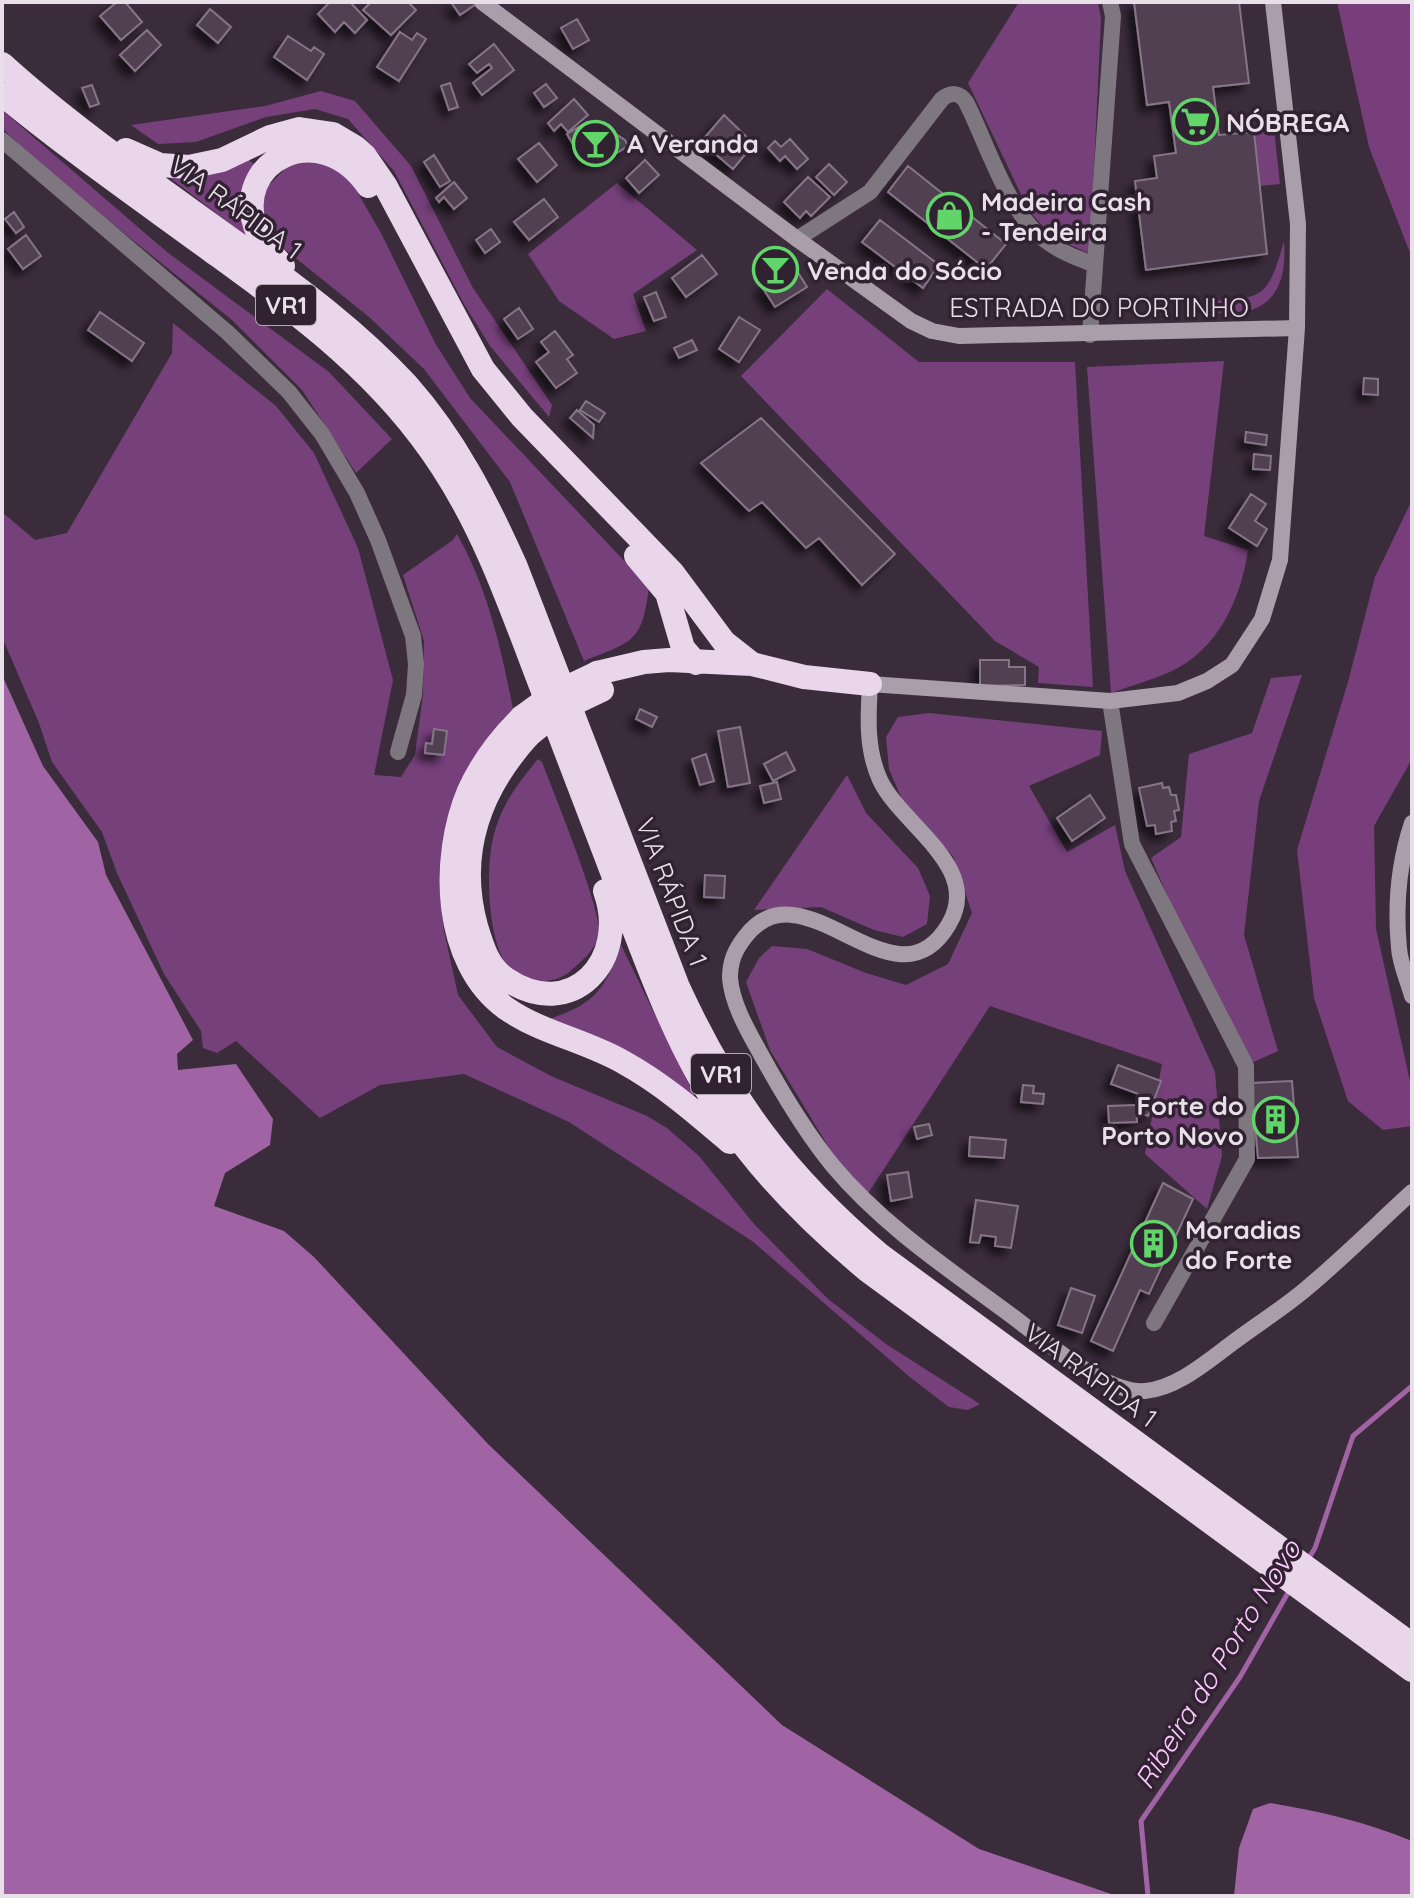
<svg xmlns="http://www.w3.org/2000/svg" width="1414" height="1898" font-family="Quicksand,sans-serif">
<defs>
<filter id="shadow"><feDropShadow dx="-7" dy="7" stdDeviation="4" flood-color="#0009"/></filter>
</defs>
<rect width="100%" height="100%" fill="#3b2c3c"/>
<path fill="#76407a" d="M1019 2H1098L1101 19 1090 254 1053 237 1029 211 968 83Z
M321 91 355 101 411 166 473 288 552 405 549 417 490 346 464 304 394 171 348 119 315 109 266 117 196 142 158 144 131 125 265 106Z
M2 110 167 252 329 372 392 439 356 473 302 390 232 320 42 167 2 128Z
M1274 129 1280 184 1259 186 1254 132Z
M248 159 256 166 242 199 246 236 170 178 210 174Z
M314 159 347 174 382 235 435 343 470 398 649 587C642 643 633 641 584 661L510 482 424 369 369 317 277 243 262 221 265 189 288 166Z
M617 183 697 250 633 294 646 331 614 339 559 301 528 254Z
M1284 241C1286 269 1282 300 1251 310 1237 315 1216 312 1200 313L1199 302C1260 296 1266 306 1284 241Z
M827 289 919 362H1075L1093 687 1038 683 1039 667 995 641 741 376Z
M173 323 276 406 314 453 358 548 393 680 374 775 401 777 415 755 423 694 424 641 403 575 453 540 457 534C488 589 501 648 513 709L503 719 482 755 445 858 443 926 458 995 497 1047 551 1076 647 1116 667 1128 699 1156 754 1224 828 1299 886 1344 980 1404 968 1410 949 1407 911 1378 752 1241 569 1122 464 1074 380 1085 320 1118 236 1041 217 1053 203 1048 201 1031 164 974 117 873 102 832 52 762 39 723 2 637V512L35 540 67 533 172 353Z
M1224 361 1204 536 1248 550C1241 599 1218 650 1170 672 1151 680 1130 686 1111 693L1087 367Z
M1302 675 1259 801 1244 935 1278 1051 1249 1064 1197 964 1151 858 1181 837 1189 754 1252 733 1271 678Z
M929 713 1102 731 1100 755 1029 786 1067 852 1115 825 1125 871 1215 1072 1222 1156 1207 1209 1145 1154 1162 1064 990 1006 867 1195 837 1161 770 1050 746 982 759 958 772 946 807 949 866 973 906 985 948 964 972 913 953 856 904 804 889 769 886 737 898 717Z
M538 759 542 762C553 791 604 915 599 936 594 951 580 963 568 973 558 980 551 980 540 982 487 989 486 883 491 849 497 811 514 788 538 759Z
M847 775 866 813 918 868 930 896 927 924 903 937 874 930 821 907 754 910Z
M621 945 698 1103 543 1021C593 1005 603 994 621 945Z"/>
<path fill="#783e7c" d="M1337 2H1412V258L1369 147Z
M1412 500V759L1374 826 1376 929 1412 1090V1126L1383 1130 1348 1101 1314 998 1297 850 1348 682 1375 577Z"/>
<path fill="#a064a4" d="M2 675 43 766 98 842 106 875 193 1040 177 1054 178 1070 236 1064 273 1119 270 1145 225 1173 214 1206 284 1231 314 1257 488 1444 782 1725 979 1849 1117 1896H2Z
M1270 1803C1320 1811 1366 1822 1412 1841V1896H1234L1239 1848 1253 1809Z"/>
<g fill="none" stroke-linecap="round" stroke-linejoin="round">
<path stroke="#a064a4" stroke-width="5" d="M1307 1561 1315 1548 1353 1436 1412 1386
M1148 1896 1141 1821 1240 1677 1289 1591"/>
</g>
<path fill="#514151" stroke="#867587" stroke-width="2" filter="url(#shadow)" d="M117 2H125L142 22 121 40 100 16Z
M325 2H350L367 20 355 33 344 22 335 32 318 14 328 4Z
M371 2H408L416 10 391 35 363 10Z
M451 2H473L476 4 460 15Z
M1134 2H1239L1249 83 1213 87 1219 135 1254 132 1267 254 1146 270 1135 181 1157 178 1154 156 1176 153 1169 102 1147 105Z
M210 9 231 27 218 43 197 25Z
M577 19 589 40 573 49 561 28Z
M147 30 161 45 135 71 120 55Z
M400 32 412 40 417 33 426 39 399 81 377 67Z
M288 36 311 51 314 47 324 54 307 80 274 57Z
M494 44 514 70 482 95 473 83 492 68 489 64 477 73 469 64Z
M450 83 458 107 449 110 441 86Z
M546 84 557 98 544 107 534 93Z
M92 85 99 104 90 107 82 88Z
M574 99 588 115 568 132 561 124 554 131 548 123Z
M724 115 754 144 733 169 701 142Z
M587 122 595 135 606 128 625 140 628 146 600 163 598 159 592 163 589 159 583 162 567 134Z
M790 139 808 159 797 169 785 156 780 161 768 148 775 141 781 147Z
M539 143 557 165 537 182 518 159Z
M434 155 450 181 440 187 424 162Z
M645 160 659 175 639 193 626 178Z
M829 164 847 182 834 195 816 177Z
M908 166 1006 244 986 269 888 192Z
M808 177 830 197 811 216 806 211 800 218 784 202Z
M454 182 467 198 454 209 444 197 439 202 436 198Z
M544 199 558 217 529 240 514 222Z
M14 212 24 227 16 233 5 219Z
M880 220 939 265 923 288 862 242Z
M491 229 500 242 485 253 476 240Z
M26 235 41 256 23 269 8 249Z
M702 255 717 274 686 297 672 278Z
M794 266 807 287 775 307 762 287Z
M656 292 666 317 654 321 644 297Z
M519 308 533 329 518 339 504 319Z
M100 312 144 343 132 361 88 330Z
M739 317 760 330 739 362 719 349Z
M555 331 573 355 567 359 577 373 556 388 536 362 549 352 541 342Z
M692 340 697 350 679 358 674 348Z
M1364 378 1378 379V395L1363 394Z
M586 401 605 413 599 422 580 410Z
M577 410 594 425 593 438 570 418Z
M761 418 895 554 862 585 819 538 806 548 762 502 749 511 701 463Z
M1246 432 1267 435 1266 445 1245 442Z
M1254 454 1271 456 1270 470 1253 469Z
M1251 494 1266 504 1255 521 1267 529 1257 546 1229 528Z
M980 660H1009V667H1025V685L980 686Z
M640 709 657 717 652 727 636 719Z
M740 727 750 783 728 787 718 731Z
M434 729 447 731 444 755 425 753 426 743 432 744Z
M786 752 795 770 773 781 764 764Z
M706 754 714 781 700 785 692 759Z
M777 782 781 799 764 803 760 786Z
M1162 783 1163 788 1169 787 1171 795H1176L1179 810 1174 811 1176 821 1171 822 1172 831 1156 834 1155 825 1147 826 1139 788Z
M1090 795 1105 818 1072 841 1057 818Z
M705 875 725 876 724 898 704 897Z
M1118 1065 1161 1081 1148 1116 1138 1112 1144 1096 1111 1084Z
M1292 1081 1298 1157 1258 1158 1251 1083Z
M1023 1085 1034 1086 1033 1093 1044 1094 1043 1104 1021 1102Z
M1136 1105 1137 1122 1109 1123 1108 1106Z
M929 1124 932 1135 917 1139 914 1127Z
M970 1137 1006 1140 1004 1158 969 1156Z
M908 1172 912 1197 891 1201 887 1175Z
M1163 1183 1193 1199 1149 1294 1140 1290 1113 1351 1091 1341Z
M976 1200 1018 1206 1011 1248 995 1246 996 1237 981 1235 979 1243 970 1242Z
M1071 1288 1095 1296 1082 1333 1058 1325Z"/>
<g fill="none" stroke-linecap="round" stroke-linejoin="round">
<path stroke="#7f777f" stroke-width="16" d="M2 140 227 332 289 392 322 434 357 493 378 540 413 636 416 664 414 695 398 752
M797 239 870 192 942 99C951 92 959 92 966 102 987 143 1007 212 1045 240 1060 252 1077 258 1095 265
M1090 335 1113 16 1110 2
M1110 701 1132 844 1246 1066 1247 1159 1154 1323"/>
<path stroke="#aa9eab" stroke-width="16" d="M482 2 797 239 911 321 932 331 959 336 1297 328
M1273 2 1298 224 1297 328 1280 560 1262 619 1232 665 1207 681 1178 693 1110 701 870 684C868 717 866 749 880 780 901 825 983 867 949 924 895 1017 804 859 745 937 735 950 730 961 730 978 732 1006 751 1036 764 1060 785 1098 806 1133 833 1166 884 1227 953 1272 1016 1319 1046 1342 1106 1394 1145 1391 1178 1388 1209 1360 1235 1341 1259 1323 1285 1307 1307 1288 1344 1257 1377 1224 1412 1192
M1412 823C1399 862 1395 906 1399 948 1400 964 1408 981 1412 996"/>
<path stroke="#ead6eb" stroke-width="24" d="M2 64C76 131 159 187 239 245 299 288 357 331 407 385 455 439 487 502 516 567L678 987C729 1098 786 1176 880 1255L1412 1645
M2 94C70 150 142 200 213 252 301 316 382 374 442 467 484 531 509 602 536 673 564 748 593 823 622 898 651 974 678 1049 723 1116 762 1175 813 1225 867 1270L1412 1670
M126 150 160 165 189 167 222 160 270 137 299 129 333 134 355 147 365 156 385 185 483 369 522 417 672 572 724 642 752 664
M283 266C273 255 263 245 257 231 229 162 319 115 368 186
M636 556 667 593 683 648 696 663
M597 673 644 662 669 660 752 664 804 677 870 684
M522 717C500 739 482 762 469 791 441 857 442 963 507 1009 542 1033 587 1041 623 1062 663 1084 696 1113 730 1142
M529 735C479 790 456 853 476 926 482 946 488 967 506 979 571 1023 630 961 605 891"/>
<path stroke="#ead6eb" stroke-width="24" d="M522 717 555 693 597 673
M529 735 560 710 602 690"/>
</g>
<defs>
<symbol id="supermarket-ring" viewBox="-11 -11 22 22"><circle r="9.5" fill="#312232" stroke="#61d46a" stroke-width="1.5"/><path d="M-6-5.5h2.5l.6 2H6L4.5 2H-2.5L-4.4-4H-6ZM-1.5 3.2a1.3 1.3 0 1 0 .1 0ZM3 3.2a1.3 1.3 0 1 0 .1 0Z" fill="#61d46a"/></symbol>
<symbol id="bar-ring" viewBox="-11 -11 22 22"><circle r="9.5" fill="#312232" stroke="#61d46a" stroke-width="1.5"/><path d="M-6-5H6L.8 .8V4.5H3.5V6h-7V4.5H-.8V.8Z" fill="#61d46a"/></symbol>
<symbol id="shop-ring" viewBox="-11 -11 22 22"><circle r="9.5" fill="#312232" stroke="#61d46a" stroke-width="1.5"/><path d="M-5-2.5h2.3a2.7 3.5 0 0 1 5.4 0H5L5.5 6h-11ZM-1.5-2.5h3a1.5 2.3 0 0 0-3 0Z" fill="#61d46a"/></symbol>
<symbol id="building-ring" viewBox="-11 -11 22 22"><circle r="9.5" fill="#312232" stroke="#61d46a" stroke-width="1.5"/><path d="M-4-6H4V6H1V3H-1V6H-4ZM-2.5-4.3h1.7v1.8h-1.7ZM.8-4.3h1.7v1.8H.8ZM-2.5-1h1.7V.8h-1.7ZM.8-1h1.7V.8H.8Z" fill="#61d46a"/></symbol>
</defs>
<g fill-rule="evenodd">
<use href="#supermarket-ring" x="1170" y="96" width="51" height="51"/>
<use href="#bar-ring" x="570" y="118" width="51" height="51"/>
<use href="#shop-ring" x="924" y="190" width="51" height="51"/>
<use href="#bar-ring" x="750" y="244" width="51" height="51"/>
<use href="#building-ring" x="1250" y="1094" width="51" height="51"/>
<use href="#building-ring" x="1128" y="1218" width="51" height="51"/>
</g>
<g text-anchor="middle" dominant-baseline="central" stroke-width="7" stroke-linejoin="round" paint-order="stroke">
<g fill="#312232" stroke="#b2a6b2" stroke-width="2">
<rect x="256" y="285" width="60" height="40" rx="6"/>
<rect x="691" y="1054" width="60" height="40" rx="6"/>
</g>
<g font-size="24" font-weight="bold" fill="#e9dfe9">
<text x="286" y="305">VR1</text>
<text x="721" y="1074">VR1</text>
</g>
<g font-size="26" font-weight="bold" fill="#e9dfe9" stroke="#312232" text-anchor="start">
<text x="1226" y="122">NÓBREGA</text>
<text x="627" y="143">A Veranda</text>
<text x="981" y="201">Madeira Cash<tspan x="981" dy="30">- Tendeira</tspan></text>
<text x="807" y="270">Venda do Sócio</text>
<text x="1244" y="1105" text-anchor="end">Forte do<tspan x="1244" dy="30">Porto Novo</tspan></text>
<text x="1185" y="1229">Moradias<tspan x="1185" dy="30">do Forte</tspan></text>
</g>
<g font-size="26" fill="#e9dfe9" stroke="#312232">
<text transform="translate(236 207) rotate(36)">VIA RÁPIDA 1</text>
<text x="1099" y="307">ESTRADA DO PORTINHO</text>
<text transform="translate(672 892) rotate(69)">VIA RÁPIDA 1</text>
<text transform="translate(1091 1375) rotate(36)">VIA RÁPIDA 1</text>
</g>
<g font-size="28" font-style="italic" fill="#fccafe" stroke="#312232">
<text transform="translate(1217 1664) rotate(-58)">Ribeira do Porto Novo</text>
</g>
</g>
<rect width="1414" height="1898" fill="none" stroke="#e9dfe9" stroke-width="8"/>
</svg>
